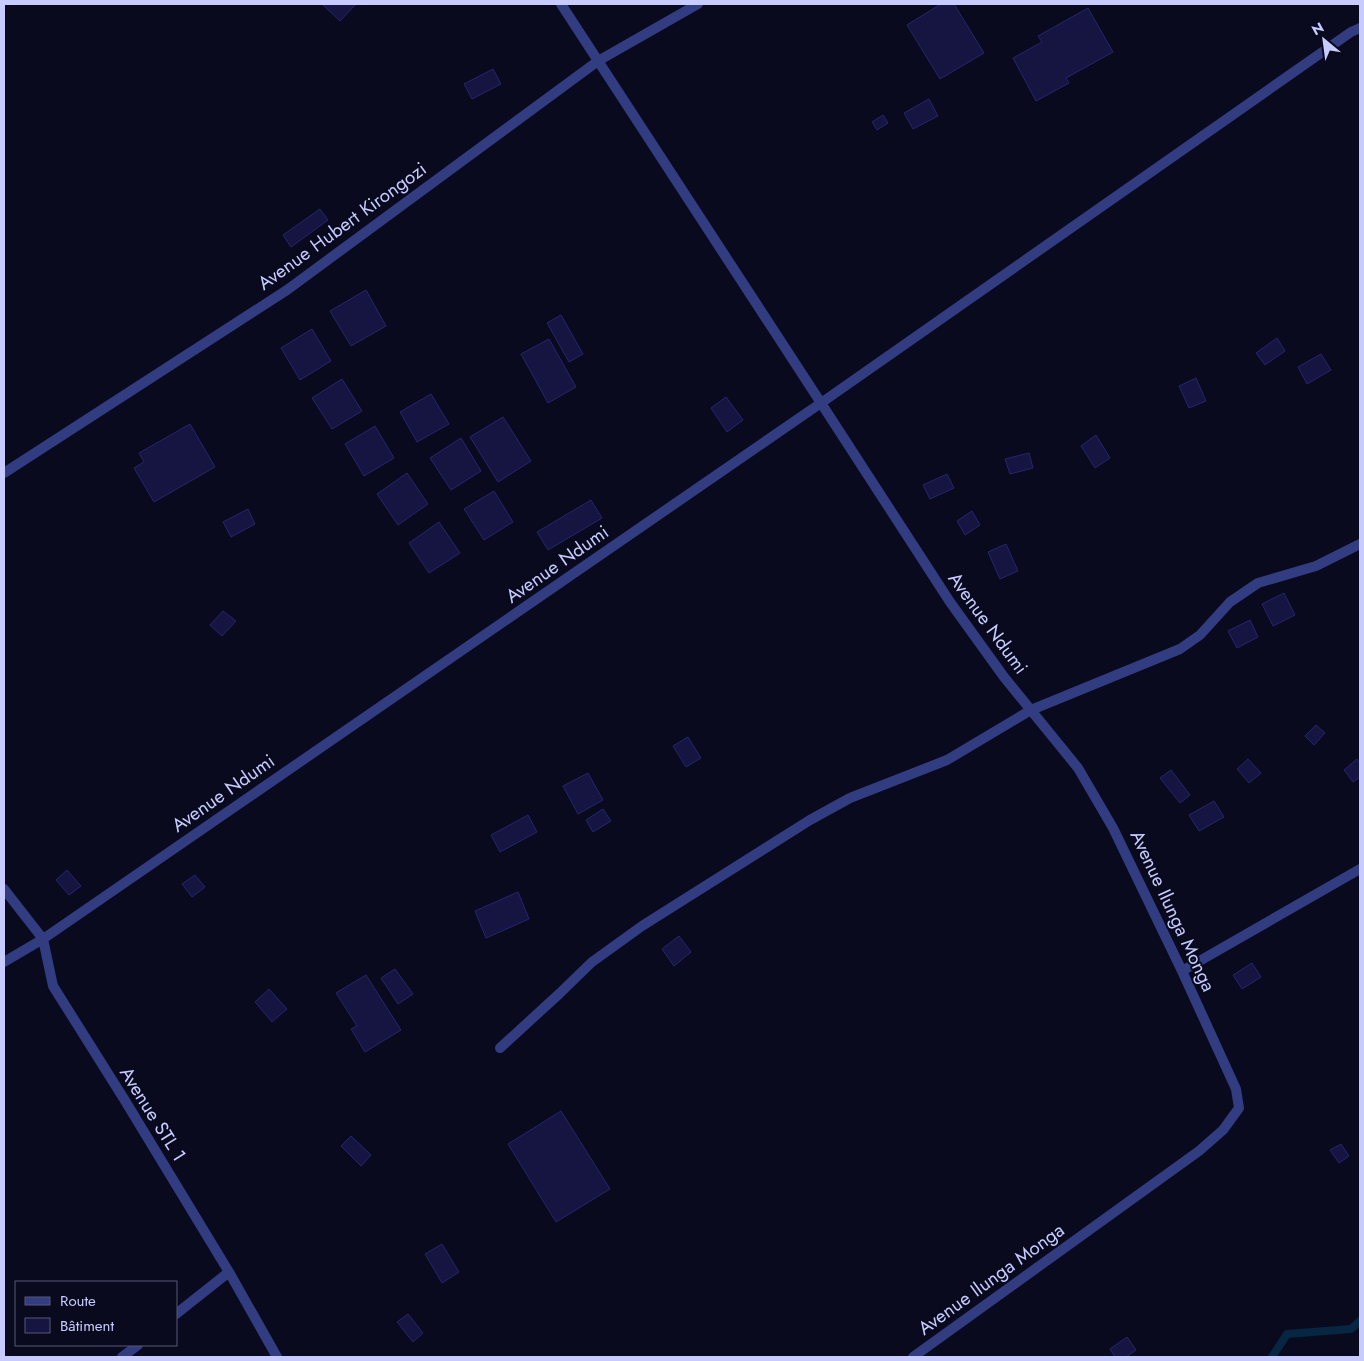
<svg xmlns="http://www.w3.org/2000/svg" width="1364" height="1361" font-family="Jost,sans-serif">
<rect width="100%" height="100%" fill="#0a0a1e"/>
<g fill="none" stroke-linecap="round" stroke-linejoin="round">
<path stroke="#072641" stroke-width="8" d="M1272 1357 1287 1334 1351 1329 1360 1321"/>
</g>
<path fill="#161541" stroke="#26256f" d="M324 4H356L340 21 323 5Z
M941 4H954L984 53 940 79 907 25Z
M1088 8 1113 52 1066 78 1069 83 1036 101 1013 58 1042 42 1038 36Z
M493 69 501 84 472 99 464 84Z
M929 99 938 116 913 129 904 113Z
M883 115 888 123 877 130 872 122Z
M320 209 328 220 291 247 283 235Z
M366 290 386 326 351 346 330 311Z
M561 315 583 354 569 362 547 323Z
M312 329 331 361 300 380 281 348Z
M1277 338 1285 351 1265 365 1256 353Z
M549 339 576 387 548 403 521 354Z
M1321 354 1331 370 1307 384 1298 367Z
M1196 378 1206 401 1189 408 1179 386Z
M342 379 362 411 332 429 312 398Z
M431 394 449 424 417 442 400 412Z
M726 397 743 420 727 432 711 408Z
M503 417 531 461 498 482 470 437Z
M190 424 215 467 154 502 134 468 144 462 139 453Z
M375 426 394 458 364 476 345 444Z
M1096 435 1110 458 1095 468 1081 446Z
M461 438 481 471 451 490 430 458Z
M1029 453 1033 468 1010 474 1005 459Z
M407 473 428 504 398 525 377 494Z
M947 474 954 488 930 499 923 485Z
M494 491 513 522 484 540 464 509Z
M591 500 602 518 548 550 537 532Z
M248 509 255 524 231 537 223 522Z
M972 511 980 525 965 535 957 521Z
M439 522 460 553 429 573 409 543Z
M1006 544 1018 571 1000 579 988 552Z
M1284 593 1295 615 1273 626 1262 604Z
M223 611 236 621 222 636 210 625Z
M1250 620 1258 637 1237 648 1228 631Z
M1316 725 1325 733 1314 745 1305 736Z
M688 737 701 758 686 767 673 746Z
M1248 759 1261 773 1249 783 1237 769Z
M1357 759 1360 763V777L1353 782 1344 770Z
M1171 770 1190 795 1180 803 1160 778Z
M588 773 603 800 578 814 563 786Z
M1214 801 1224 817 1199 831 1189 815Z
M603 809 611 821 593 832 586 820Z
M528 815 537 832 500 852 491 835Z
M67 870 81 886 69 895 56 880Z
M195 875 205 887 192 897 182 884Z
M518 892 529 919 486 938 475 911Z
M679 936 691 952 674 966 662 949Z
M1252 963 1261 977 1242 989 1233 975Z
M395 969 413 994 398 1004 381 978Z
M366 975 401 1030 365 1052 351 1029 357 1026 336 993Z
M269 989 287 1009 272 1022 255 1002Z
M561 1111 610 1189 556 1222 508 1144Z
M351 1136 371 1155 361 1166 341 1146Z
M1341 1144 1349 1156 1339 1163 1330 1150Z
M442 1244 459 1272 442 1283 425 1254Z
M408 1314 423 1333 413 1342 397 1322Z
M1127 1337 1136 1350 1126 1357H1115L1110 1349Z"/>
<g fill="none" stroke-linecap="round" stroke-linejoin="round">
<path stroke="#313c81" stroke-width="10" d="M561 4 821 403 1351 32 1360 28
M4 473 287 290 598 61 698 4
M4 889 43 939 53 986 124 1099 229 1272 277 1357
M4 962 43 939 821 403 950 602 1004 677 1078 768 1113 828 1182 971 1236 1089 1239 1108 1223 1130 1199 1151 913 1357
M1182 971 1360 869
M500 1048 559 994 592 962 642 926 810 820 850 798 947 760 1031 710 1180 649 1200 635 1230 602 1258 583 1316 566 1360 544
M176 1314 229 1272
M122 1357 138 1345"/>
</g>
<g text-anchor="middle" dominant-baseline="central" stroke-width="4" stroke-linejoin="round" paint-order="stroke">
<g font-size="19" fill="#c7cbff" stroke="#0a0a1e">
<text transform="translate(342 226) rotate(-36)">Avenue Hubert Kirongozi</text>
<text transform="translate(557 564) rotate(-35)">Avenue Ndumi</text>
<text transform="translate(988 623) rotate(54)">Avenue Ndumi</text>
<text transform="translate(223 793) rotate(-35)">Avenue Ndumi</text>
<text transform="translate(1173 911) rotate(65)">Avenue Ilunga Monga</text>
<text transform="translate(153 1114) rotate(58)">Avenue STL 1</text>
<text transform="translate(991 1279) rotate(-36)">Avenue Ilunga Monga</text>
</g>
</g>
<rect width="1364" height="1361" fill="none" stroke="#c7cbff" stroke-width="10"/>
<rect x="15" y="1281" width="162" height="65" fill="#0a0a1e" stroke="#565778"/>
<rect x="25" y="1297" width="25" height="8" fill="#313c81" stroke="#565778"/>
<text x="60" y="1306" font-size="15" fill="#c7cbff">Route</text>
<rect x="25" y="1318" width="25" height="15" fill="#161541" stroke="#565778"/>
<text x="60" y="1331" font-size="15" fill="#c7cbff">Bâtiment</text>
<g transform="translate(1324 40) rotate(331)" stroke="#0a0a1e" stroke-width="4" paint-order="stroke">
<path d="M0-4L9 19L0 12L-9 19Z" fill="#c7cbff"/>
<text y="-8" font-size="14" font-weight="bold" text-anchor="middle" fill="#c7cbff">N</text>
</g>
</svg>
